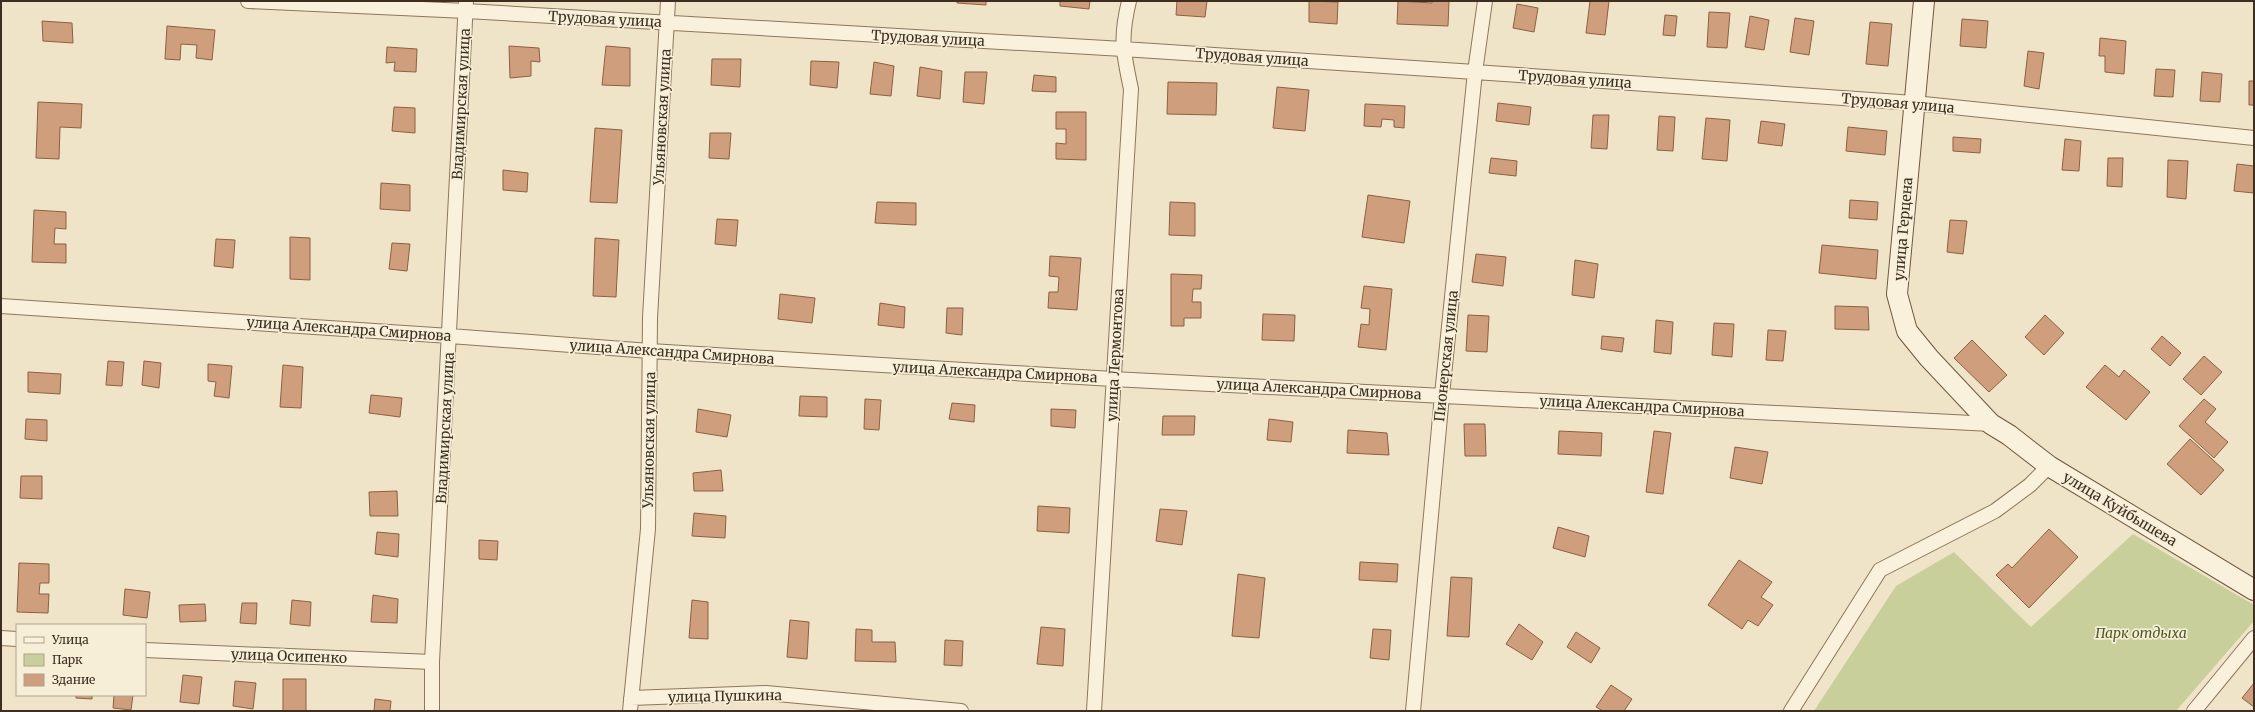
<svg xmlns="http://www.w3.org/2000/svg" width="2255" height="712" font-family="Merriweather,serif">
<rect width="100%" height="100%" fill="#f0e4c8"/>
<path fill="#c9cf9b" d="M2133 534 2254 605V621L2176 711H1814L1896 586 1954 552 2031 627Z"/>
<path fill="#cf9f7d" stroke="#8d5f41" d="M957 1H986V5L957 3Z
M1060 1H1090L1089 9 1060 6Z
M1177 1H1207L1205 17 1176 15Z
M1309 1 1338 2 1337 24 1309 22Z
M1398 1 1432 3V1H1449L1448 26 1397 24Z
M1590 1H1609L1605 35 1586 33Z
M1517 4 1538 8 1534 32 1513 28Z
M1709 12 1730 13 1727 48 1707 47Z
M1665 15 1677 16 1675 36 1663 35Z
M1750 16 1769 20 1764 50 1745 47Z
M1795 18 1814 21 1809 55 1790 52Z
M1962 19 1988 21 1986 48 1960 46Z
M42 21 72 23 73 43 43 41Z
M1870 22 1892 24 1888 66 1866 64Z
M167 26 215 30 212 60 196 58 197 45 181 44 180 60 165 59Z
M2100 38 2126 41 2124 74 2105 72V56H2099Z
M509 46 539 48 540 62 531 61V76L510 78Z
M606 46 630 48V86L602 85Z
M387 47 417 49 416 72 394 71 395 62 386 63Z
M2028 51 2044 53 2039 89 2024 86Z
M712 59H741L740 87 711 85Z
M811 61 839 62 837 88 810 85Z
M874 62 894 66 891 96 870 94Z
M920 67 942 71 940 99 917 96Z
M2156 69 2175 70 2173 97 2154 96Z
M965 72H987L984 104 963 102Z
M2202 72 2222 74 2220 102 2200 101Z
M1034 75 1056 77V92L1032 91Z
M2249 81H2254V105H2249Z
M1168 82 1217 83 1216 115 1167 114Z
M1277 87 1309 90 1305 131 1273 128Z
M38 102 82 104 81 128 60 127 59 159 36 158Z
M1498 103 1531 107 1529 125 1496 121Z
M1365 104 1405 106 1404 128 1394 127V120L1382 119 1381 127 1364 126Z
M394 107 415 108V133L392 131Z
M1056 112H1086V160L1056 159V143L1066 144V129H1056Z
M1593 115H1609L1607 149 1591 148Z
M1659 116 1675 117 1673 151 1657 150Z
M1706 118 1730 120 1727 161 1702 159Z
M1761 121 1785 124 1782 146 1758 143Z
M1848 127 1887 131 1885 155 1846 151Z
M595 128 622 130 617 203 590 202Z
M710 133H731L729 159 709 158Z
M1953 137 1981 139 1980 153 1953 151Z
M2065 139 2081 141 2079 171 2062 170Z
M1491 158 1517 161 1516 176 1489 173Z
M2108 158H2123L2122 187 2107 186Z
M2168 160 2188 161 2186 199 2167 197Z
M2237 164 2254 166V193L2234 191Z
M503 170 528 173 527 192 503 190Z
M381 183 410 185V211L380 209Z
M1368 195 1410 201 1404 243 1362 237Z
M1850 200 1878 202 1877 220 1849 218Z
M877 202 916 203V225L875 223Z
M1170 202 1195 203V236L1169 235Z
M34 210 66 212V229L55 228 54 244H66V263L32 262Z
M717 219 738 220 736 246 715 244Z
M1950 220 1967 221 1963 254 1947 252Z
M290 237 310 238V280L290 279Z
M595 238 619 240 616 297 593 296Z
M216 239 235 240 233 268 214 266Z
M392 243 410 244 407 271 389 269Z
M1822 245 1878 250 1876 279 1819 273Z
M1476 254 1506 257 1503 286 1472 282Z
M1050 256 1081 258 1077 310 1048 308 1049 292H1058L1059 277 1049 276Z
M1575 260 1598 264 1594 298 1572 295Z
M1171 274 1202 275 1201 289H1193L1192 302H1201V318H1184V326H1171Z
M1364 286 1392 289 1386 350 1358 347 1361 324 1369 325 1370 309 1361 308Z
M780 294 815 298 812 323 778 319Z
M880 303 905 307 904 328 878 325Z
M1835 306 1868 307 1869 330 1835 329Z
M947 308H963L962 335 946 333Z
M1263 314 1295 315 1294 341 1262 340Z
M1468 315 1489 316 1487 352 1466 351Z
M2045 315 2064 333 2044 355 2025 337Z
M1656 320 1673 322 1671 354 1654 352Z
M1714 323 1734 324 1732 357 1712 355Z
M1768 330 1786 331 1783 361 1766 360Z
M1602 336 1624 338 1622 352 1601 349Z
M2162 336 2181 353 2170 366 2151 349Z
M1972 340 2007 375 1989 392 1954 358Z
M2204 356 2222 372 2201 395 2183 379Z
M108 361 124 362 122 386 106 385Z
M144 361 161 363 159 388 142 385Z
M208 364 232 366 229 398 214 396 216 382 208 381Z
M283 365 303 367 301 408 280 407Z
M2105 365 2119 377 2124 370 2150 392 2126 420 2086 387Z
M28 372 61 374 60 394 28 392Z
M371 395 402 398 400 417 369 413Z
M800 396 827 397V417L799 416Z
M865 399 881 400 879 430 864 429Z
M2204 399 2216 409 2205 422 2228 442 2214 458 2179 426Z
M952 403 975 405 974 422 949 419Z
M698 409 731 415 727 437 696 432Z
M1051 409 1076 410 1075 428 1051 426Z
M1163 416H1195L1194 435H1162Z
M26 419 47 420V441L25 439Z
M1269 419 1293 422 1291 442 1267 440Z
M1464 424H1485L1486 456H1465Z
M1348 430 1387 433 1389 455 1347 453Z
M1559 431 1602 433 1601 456 1558 454Z
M1654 431 1671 433 1663 494 1646 492Z
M2190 439 2224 470 2201 495 2167 464Z
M1735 447 1768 452 1762 484 1730 478Z
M721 470 723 491H694L693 473Z
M21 476H42V499L20 498Z
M397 491 398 516H370L369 492Z
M1038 506 1070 508 1069 533 1037 531Z
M1160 509 1187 511 1182 545 1156 541Z
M694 513 726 516 725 538 692 536Z
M1558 527 1589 536 1585 557 1553 548Z
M2049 529 2078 557 2029 608 1996 575 2008 564 2012 568Z
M377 532 399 534 398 557 375 554Z
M479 540 498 541 497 560 479 559Z
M1739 560 1772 582 1761 597 1773 605 1758 626 1748 620 1742 629 1708 605Z
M1360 562 1398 564 1397 582 1359 580Z
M19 563 49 564V583H40L39 594H49L48 613 17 612Z
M1238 574 1265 578 1259 638 1232 636Z
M1451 577 1472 578 1469 637 1447 636Z
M125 589 150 592 147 618 123 615Z
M373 595 398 599 397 623 371 622Z
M292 600 311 602 310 626 290 624Z
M692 600 708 602V639L689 638Z
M242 603H257L256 624 240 623Z
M205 604 206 621 180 622 179 605Z
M790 620 809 622 807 659 787 657Z
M1519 624 1543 642 1532 660 1506 644Z
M1041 627 1065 629 1063 666 1037 664Z
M856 629 872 630V642H895L896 662 855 661Z
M1373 629 1391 630 1389 660 1370 658Z
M1576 632 1600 648 1591 663 1567 647Z
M945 640 963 641 962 666 944 665Z
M183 675 202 677 199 704 180 702Z
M283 679H306V711H283Z
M235 681 256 683 253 709 233 706Z
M2254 683V707L2242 698Z
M1611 685 1632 699 1624 711H1603L1596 707Z
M76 695H92V699L76 698Z
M114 695H133L131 710 113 708Z
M375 699 391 701 390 711H374Z"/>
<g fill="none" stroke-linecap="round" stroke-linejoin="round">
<defs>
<path id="street" d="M248 1 466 11 1123 49 1475 72 1914 103 2254 138
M1 306 450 336 650 351 1113 379 1991 424
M1 638 17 639
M145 650 432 662
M631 698 766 693 961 711
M432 711V662L466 1
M630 711 648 529 650 318 668 1
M1094 711 1131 89C1123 52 1120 38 1129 1
M1413 711 1442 395 1475 72 1485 1
M1791 711 1880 570 1995 511 2030 485 2049 466
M2194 711 2254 638"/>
<path id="secondary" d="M1924 1 1897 294 1907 331 1929 358 1991 424 2009 435 2049 466 2254 590"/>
</defs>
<use href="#street" stroke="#8d765c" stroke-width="16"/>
<use href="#secondary" stroke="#6f573f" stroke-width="22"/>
<use href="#street" stroke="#faf1dc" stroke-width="14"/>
<use href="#secondary" stroke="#faf1dc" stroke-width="20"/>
</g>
<g text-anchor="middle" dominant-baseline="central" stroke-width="3.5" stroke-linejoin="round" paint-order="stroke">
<g font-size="14" fill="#3d2e20" stroke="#f7eed8">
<text transform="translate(605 19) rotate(3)">Трудовая улица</text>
<text transform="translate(928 38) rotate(3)">Трудовая улица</text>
<text transform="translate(1252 57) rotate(4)">Трудовая улица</text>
<text transform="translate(1575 79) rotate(4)">Трудовая улица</text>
<text transform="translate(1898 103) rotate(5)">Трудовая улица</text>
<text transform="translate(461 104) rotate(-87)">Владимирская улица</text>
<text transform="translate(662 117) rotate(-87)">Ульяновская улица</text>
<text transform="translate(1903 229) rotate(-85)">улица Герцена</text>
<text transform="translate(349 329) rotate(4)">улица Александра Смирнова</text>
<text transform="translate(672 352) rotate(4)">улица Александра Смирнова</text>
<text transform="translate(1115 355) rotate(-87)">улица Лермонтова</text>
<text transform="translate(1446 356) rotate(-84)">Пионерская улица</text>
<text transform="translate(995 372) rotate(3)">улица Александра Смирнова</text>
<text transform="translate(1319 389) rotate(3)">улица Александра Смирнова</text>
<text transform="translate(1642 406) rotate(3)">улица Александра Смирнова</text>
<text transform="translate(445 428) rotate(-87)">Владимирская улица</text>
<text transform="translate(649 440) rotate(-89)">Ульяновская улица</text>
<text transform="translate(2120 509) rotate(31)">улица Куйбышева</text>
<text transform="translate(289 656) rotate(2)">улица Осипенко</text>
<text transform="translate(725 696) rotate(-1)">улица Пушкина</text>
</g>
<g font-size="14" font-style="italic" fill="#4d5a26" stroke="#f7eed8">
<text x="2141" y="633">Парк отдыха</text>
</g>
</g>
<rect width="2255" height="712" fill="none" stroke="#3d2e20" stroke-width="4"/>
<rect x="16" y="624" width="130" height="72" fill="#f7eed8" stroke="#ada18e"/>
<rect x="24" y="637" width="20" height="6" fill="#faf1dc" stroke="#ada18e"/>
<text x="52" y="644" font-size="12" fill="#3d2e20">Улица</text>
<rect x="24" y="654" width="20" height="12" fill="#c9cf9b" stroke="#ada18e"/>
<text x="52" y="664" font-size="12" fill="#3d2e20">Парк</text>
<rect x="24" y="674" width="20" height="12" fill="#cf9f7d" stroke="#ada18e"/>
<text x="52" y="684" font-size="12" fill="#3d2e20">Здание</text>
</svg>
